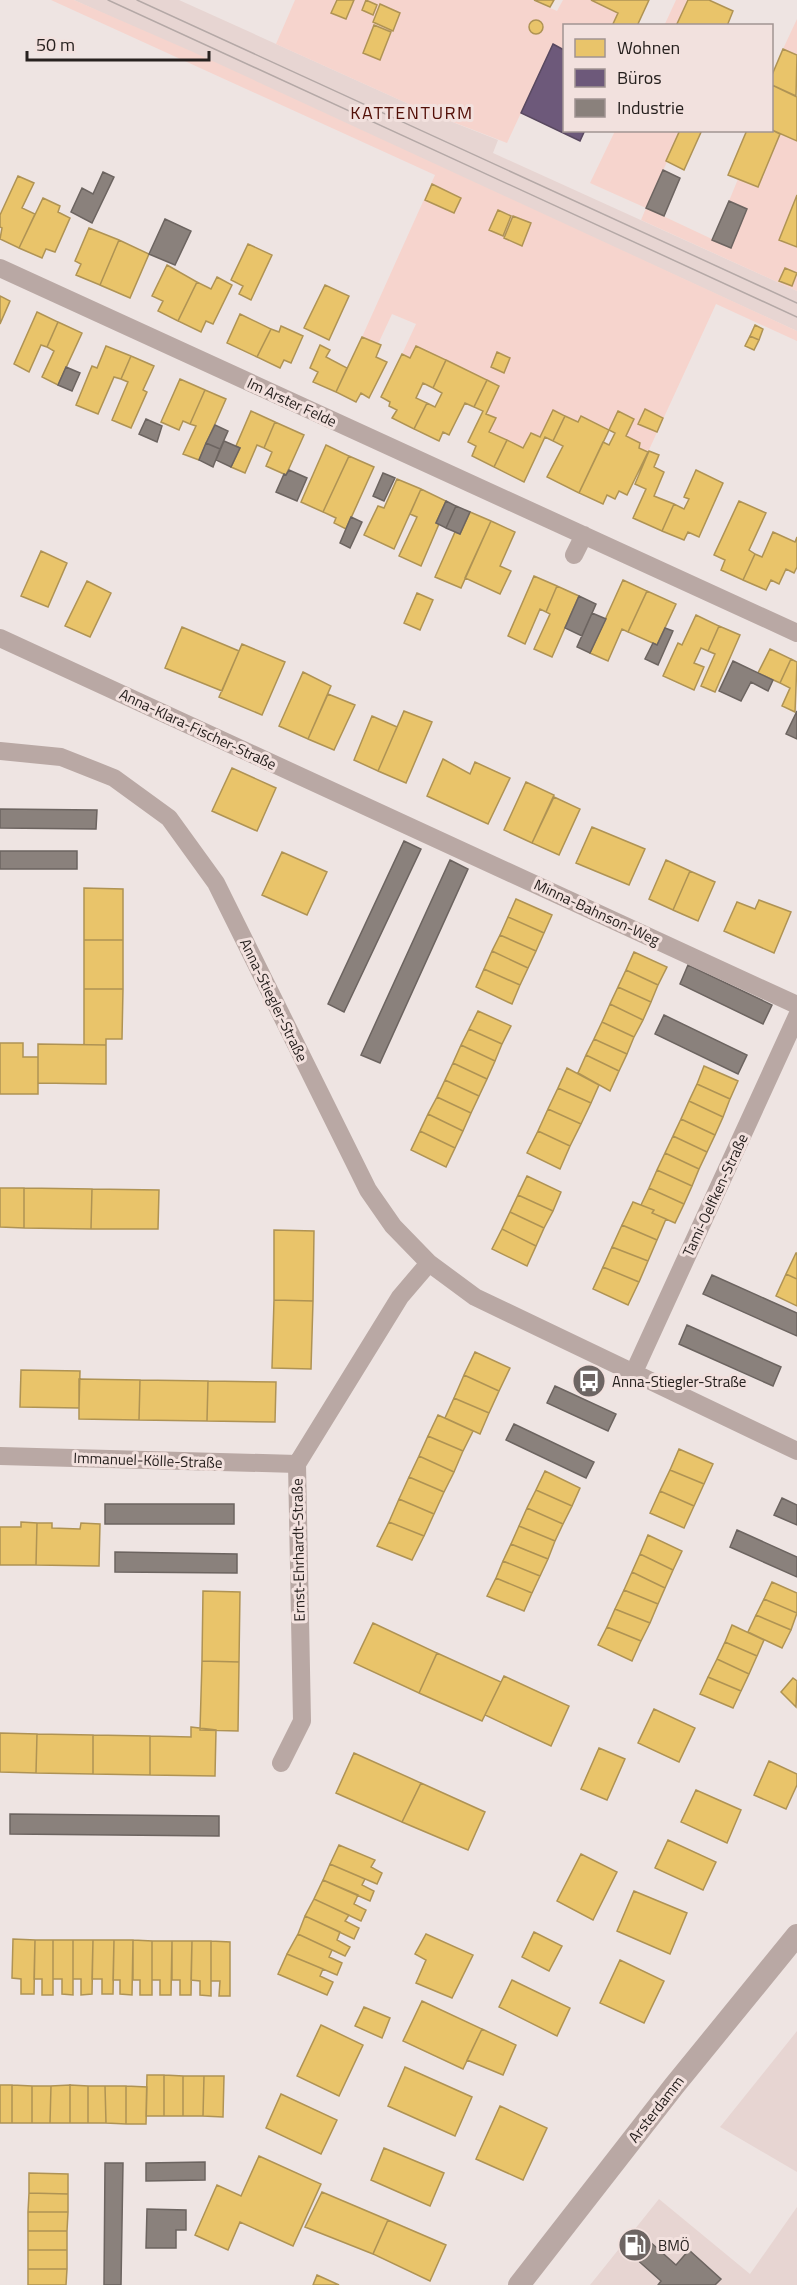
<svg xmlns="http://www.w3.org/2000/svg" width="797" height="2285" font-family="'Titillium Web',sans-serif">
<rect width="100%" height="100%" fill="#eee4e2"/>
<path fill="#e7d5d2" d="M74 0H179L422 110 498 140 493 153 797 291V331Z
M797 2031V2172L720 2127Z
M659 2199 750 2274 797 2207V2285H590Z"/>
<path fill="#f6d4cd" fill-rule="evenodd" d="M51 0H74L193 52 797 331V341L716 304 648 452 639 448 640 443 581 416 578 422 553 410 540 437 531 433 523 448 489 432 496 418 486 414 499 386 416 346 410 358 402 354 416 324 392 314 378 344 362 337 435 175ZM497 352 510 358 504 372 491 367Z
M295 0H532L557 11 563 0H591L618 13 612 25 564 26V50L553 44 507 143 422 110 276 44Z
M676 0H688L676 25 664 26Z
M797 19V55L783 49Z
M615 131H681L646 208 731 248 747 209 729 201 738 179 758 187 780 134 797 141V291L641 220 646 208 590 183Z"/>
<path fill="#e9c46a" stroke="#af9354" stroke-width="1.5" d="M337 0H354L346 19 331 13Z
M366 0 377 5 373 15 362 10Z
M534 0H554L550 7Z
M591 0H649L637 26H612L618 13Z
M688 0H709L733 11 727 26H676Z
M380 4 400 13 393 31 373 22Z
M529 27a7 7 0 1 1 14 0a7 7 0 1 1-14 0Z
M374 25 391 32 380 60 363 53Z
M783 49 797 55 796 96 772 85V75Z
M772 85 797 97V141L772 130Z
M680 130H702L684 170 666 161Z
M747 130H772L780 134 758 187 728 175Z
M18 176 34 183 22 208 35 214 19 248 0 239 2 228 0 227V215Z
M432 184 461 198 454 213 425 200Z
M797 195V247L779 240Z
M43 198 60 206 58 212 70 218 55 252 46 249 42 258 19 248Z
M498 210 511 216 503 236 489 230Z
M513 216 531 223 522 246 504 238Z
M89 228 119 240 100 285 76 275 81 264 75 261Z
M119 240 149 254 130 298 100 285Z
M248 244 272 255 251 300 239 294 243 286 231 280Z
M167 265 197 282 178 321 158 311 163 301 152 296Z
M785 268 797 273 792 286 779 281Z
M217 277 232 285 213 324 206 321 201 332 178 321 197 282 211 289Z
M325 285 349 296 329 340 304 328Z
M0 296 10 301 0 324Z
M37 312 58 322 47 347 41 345 29 372 14 364Z
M240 314 271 329 257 357 227 343Z
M58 322 82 333 58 385 42 377 54 351 47 347Z
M755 325 763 329 759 340 750 336Z
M281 326 303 336 291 363 284 360 280 368 257 357 271 329 279 332Z
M750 336 759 340 754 350 745 346Z
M362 337 381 345 376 357 387 362 369 398 361 393 356 402 336 392Z
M320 345 330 350 326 357 347 368 336 392 313 382 318 372 310 368Z
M106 346 131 356 121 379 114 377 98 414 76 405 92 366 97 368Z
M416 346 446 360 433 388 423 383 416 398 427 403 414 429 392 418 397 410 389 406 390 402 381 397 402 354 410 358Z
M497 352 510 358 504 373 491 367Z
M131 356 154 366 143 390 147 392 131 428 112 420 128 382 121 379Z
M446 360 487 380 474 407 465 403 449 435 443 432 439 441 414 429 427 403 435 407 442 393 433 388Z
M180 379 205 390 190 424 183 421 179 430 161 422Z
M487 380 499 386 486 414 496 418 489 432 507 440 494 467 472 456 476 446 468 442 483 411 474 407Z
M205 390 226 399 199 460 183 454 196 426 190 424Z
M645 409 663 418 657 432 638 424Z
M553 410 565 416 553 441 545 437 524 482 494 467 507 440 523 448 531 433 540 437Z
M251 411 275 422 264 448 257 445 245 473 231 467 240 448 236 446Z
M618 411 634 419 626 436 640 443 639 448 648 452 627 495 619 491 615 499 607 495 603 504 579 493 603 442 609 445 615 433 609 430Z
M565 416 578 422 581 416 609 430 579 493 547 477 563 446 553 441Z
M275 422 304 435 286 475 266 466 272 452 264 448Z
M326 445 349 456 323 512 301 502Z
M649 451 659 455 654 467 664 472 654 496 674 504 662 531 633 518 646 489 635 484Z
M349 456 374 467 346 529 334 523 336 518 323 512Z
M696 470 723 483 699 537 688 532 684 540 662 531 674 504 684 509 689 499 684 497Z
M397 479 421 489 394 549 364 535 378 506 384 508Z
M421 489 446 501 436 523 439 524 421 566 399 556 417 517 410 514Z
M739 501 766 513 749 550 755 554 743 580 721 570 725 560 714 555Z
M470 512 491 521 461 588 435 577 455 532 460 534Z
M491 521 515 532 500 566 511 571 500 594 465 578Z
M773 532 795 542 797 537V567L794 573 786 569 779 584 771 580 766 590 743 580 755 554 762 557Z
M41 551 67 563 48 607 21 596Z
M534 576 557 586 546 612 540 609 525 644 508 636Z
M623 580 647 591 628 632 622 629 608 661 590 653Z
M87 581 111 593 90 637 65 626Z
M557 586 579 596 552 657 534 649 550 614 546 612Z
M647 591 676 604 657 645 628 632Z
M417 593 433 600 420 630 404 623Z
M696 615 719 626 708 651 701 648 694 663 704 667 694 690 663 676 678 643 682 645Z
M719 626 740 635 715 692 701 686 715 654 708 651Z
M182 627 239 651 222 691 165 668Z
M242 644 285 662 262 715 219 697Z
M770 649 791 659 780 683 758 673Z
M791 659 797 662 795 712 782 706 790 688 780 683Z
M303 672 331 686 308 739 279 726Z
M328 694 355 705 334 750 308 739Z
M404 711 432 722 406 783 378 771Z
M372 716 397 727 378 771 354 760Z
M443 759 470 774 475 762 510 778 488 824 427 796Z
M232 768 276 788 257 831 212 811Z
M526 782 554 795 532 843 504 830Z
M554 797 580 809 559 855 532 843Z
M592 827 645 849 629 885 576 863Z
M282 852 327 872 307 915 262 895Z
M666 860 690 871 673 910 649 899Z
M690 871 715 882 698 921 673 910Z
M84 888 123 889V940H84Z
M516 899 552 915 544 933 508 917Z
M759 900 791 912 774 953 724 931 737 902 755 909Z
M508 917 544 933 536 951 500 935Z
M500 935 536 951 528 968 492 951Z
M84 940H123V989H84Z
M492 951 528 968 520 985 484 969Z
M634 952 667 967 658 985 626 970Z
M484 969 520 985 512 1004 476 987Z
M626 970 658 985 651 1002 618 987Z
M618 987 651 1002 643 1020 610 1004Z
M84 989H123L122 1039H106V1045H84Z
M610 1004 643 1020 634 1037 602 1022Z
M478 1011 511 1026 502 1044 469 1029Z
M602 1022 634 1037 627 1054 594 1039Z
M469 1029 502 1044 495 1061 461 1045Z
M594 1039 627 1054 619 1071 586 1055Z
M0 1043H23V1057H38V1094H0Z
M38 1044 106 1045V1084L38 1083Z
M461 1045 495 1061 487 1079 453 1063Z
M586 1055 619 1071 610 1091 578 1073Z
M453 1063 487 1079 479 1096 445 1080Z
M704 1066 738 1081 730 1099 697 1084Z
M567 1068 599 1085 591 1103 558 1088Z
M445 1080 479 1096 471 1113 437 1097Z
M697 1084 730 1099 723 1117 689 1101Z
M558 1088 591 1103 581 1124 548 1109Z
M437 1097 471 1113 463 1131 428 1114Z
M689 1101 723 1117 715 1135 681 1119Z
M548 1109 581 1124 570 1146 538 1131Z
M428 1114 463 1131 455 1148 420 1131Z
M681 1119 715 1135 707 1152 673 1136Z
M420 1131 455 1148 446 1167 411 1150Z
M538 1131 570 1146 560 1169 527 1153Z
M673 1136 707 1152 699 1169 665 1153Z
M665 1153 699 1169 692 1186 657 1170Z
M657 1170 692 1186 684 1204 649 1188Z
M527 1176 561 1192 553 1211 518 1195Z
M0 1188H24V1228L0 1227Z
M24 1188 92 1189 91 1229 24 1228Z
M649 1188 684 1204 675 1223 652 1213 654 1210 641 1205Z
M92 1189 159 1190 158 1229H91Z
M518 1195 553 1211 544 1228 510 1212Z
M633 1202 654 1210 652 1213 666 1219 657 1240 622 1225Z
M510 1212 544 1228 536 1246 502 1229Z
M622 1225 657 1240 648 1261 612 1247Z
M502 1229 536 1246 527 1266 492 1249Z
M274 1230 314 1231 313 1301 274 1300Z
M612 1247 648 1261 639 1282 603 1267Z
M796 1253H797V1279L786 1274Z
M603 1267 639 1282 628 1305 593 1289Z
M786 1274 797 1279V1306L776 1296Z
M274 1300 313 1301 311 1369 272 1368Z
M475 1352 510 1368 499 1391 464 1375Z
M21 1370 80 1371 79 1408 20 1407Z
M464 1375 499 1391 489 1413 454 1398Z
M79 1379 140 1380 139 1420 79 1419Z
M140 1380 208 1381 207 1421 139 1420Z
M208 1381 276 1382 275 1422 207 1421Z
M454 1398 489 1413 480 1434 445 1418Z
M438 1415 473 1431 463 1451 428 1436Z
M428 1436 463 1451 454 1472 419 1456Z
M679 1449 713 1464 704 1484 670 1470Z
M419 1456 454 1472 444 1492 409 1477Z
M670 1470 704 1484 694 1506 660 1491Z
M545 1471 580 1488 572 1506 536 1490Z
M409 1477 444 1492 434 1514 399 1499Z
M536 1490 572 1506 563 1524 527 1508Z
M660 1491 694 1506 684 1528 650 1513Z
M399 1499 434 1514 424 1536 389 1522Z
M527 1508 563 1524 555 1541 519 1526Z
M21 1522 37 1523 36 1565H0V1527H21Z
M389 1522 424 1536 412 1560 377 1546Z
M37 1523H52V1528L80 1529 81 1523 100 1524 99 1566 36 1565Z
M519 1526 555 1541 548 1559 511 1544Z
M648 1535 682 1551 673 1570 640 1554Z
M511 1544 548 1559 540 1576 503 1561Z
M640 1554 673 1570 665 1588 632 1572Z
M503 1561 540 1576 532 1593 496 1578Z
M632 1572 665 1588 658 1604 624 1590Z
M496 1578 532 1593 524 1611 487 1596Z
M772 1582 797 1593V1613L764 1599Z
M624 1590 658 1604 650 1623 615 1609Z
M203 1591 240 1592 239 1662 202 1661Z
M764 1599 797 1613 791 1630 756 1615Z
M615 1609 650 1623 641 1641 607 1627Z
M756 1615 791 1630 782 1648 748 1632Z
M373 1623 437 1653 419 1693 354 1663Z
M732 1625 764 1640 757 1656 725 1642Z
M607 1627 641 1641 632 1661 598 1645Z
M725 1642 757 1656 749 1674 717 1659Z
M437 1653 501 1682 482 1721 419 1693Z
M717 1659 749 1674 741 1691 708 1677Z
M202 1661 239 1662 238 1731 200 1730Z
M504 1676 569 1706 551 1746 485 1715Z
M708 1677 741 1691 733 1708 700 1694Z
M793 1678 797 1681 796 1707 781 1692Z
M654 1709 695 1728 679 1762 638 1743Z
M191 1727 216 1730 215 1776 150 1775V1736L191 1737Z
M0 1733 37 1734 36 1773 0 1772Z
M37 1734 93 1735V1774L36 1773Z
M93 1735 150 1736V1775L93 1774Z
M599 1748 625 1759 607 1800 581 1789Z
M354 1753 421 1783 402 1822 336 1793Z
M769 1761 797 1774V1785L786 1809 754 1795Z
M421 1783 485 1812 468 1850 402 1822Z
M696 1790 741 1810 727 1843 681 1822Z
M668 1840 716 1862 703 1890 655 1868Z
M339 1845 375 1860 371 1867 382 1873 377 1884 330 1864Z
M581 1854 617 1872 593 1920 557 1901Z
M330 1864 365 1879 362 1885 374 1891 370 1901 323 1880Z
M323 1880 358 1895 354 1904 366 1910 361 1921 314 1899Z
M634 1891 687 1913 670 1954 617 1931Z
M314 1899 349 1915 345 1921 359 1928 354 1939 305 1916Z
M305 1916 340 1932 337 1940 350 1947 345 1956 298 1934Z
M534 1932 562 1946 549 1971 522 1957Z
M298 1934 332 1950 329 1957 342 1963 337 1975 287 1954Z
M426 1934 473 1955 452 1998 416 1983 426 1960 415 1954Z
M13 1939 35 1940 34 1994H21V1979L12 1978Z
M35 1940H53V1995H42V1979H34Z
M53 1940H73V1995L62 1994V1979H53Z
M73 1940H93L92 1994 81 1995V1979H73Z
M93 1940H114L113 1994H102V1979H92Z
M114 1940H133L132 1995 120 1994V1980H113Z
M133 1940 152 1941V1995H140V1980H133Z
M152 1941H172L171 1995H160V1980H152Z
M172 1941H192L191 1995H180V1980H172Z
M192 1941H211V1996L200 1995V1981L191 1980Z
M211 1941 230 1942V1996H219L220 1981H211Z
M287 1954 323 1969 320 1976 333 1982 327 1995 278 1974Z
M620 1960 664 1981 644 2023 600 2003Z
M512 1980 570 2008 557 2036 499 2007Z
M422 2001 482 2029 463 2069 403 2041Z
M364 2007 390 2018 382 2038 355 2026Z
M321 2025 363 2045 339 2096 297 2076Z
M482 2029 516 2045 503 2075 467 2060Z
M405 2067 472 2097 455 2136 388 2106Z
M147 2075H164V2116H146Z
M164 2075 183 2076V2116H164Z
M183 2076H204L203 2116H183Z
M204 2076H224L223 2117 203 2116Z
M0 2085H12V2123H0Z
M12 2085 32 2086V2123H12Z
M70 2085 88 2086V2123H70Z
M70 2085V2123H50L51 2086Z
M32 2086H51L50 2123H32Z
M88 2086H105L106 2123H88Z
M105 2086H126V2124L106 2123Z
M126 2086 147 2087 146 2124H126Z
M281 2094 337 2120 321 2154 266 2128Z
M500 2106 547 2128 523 2180 476 2159Z
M384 2148 444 2173 430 2206 371 2180Z
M259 2156 321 2184 293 2246 240 2222 228 2250 195 2235 217 2185 241 2196Z
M29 2173 68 2174V2194L29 2193Z
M322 2192 388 2220 373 2254 305 2227Z
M29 2193 68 2194V2212H28Z
M28 2212H68L67 2231H28Z
M388 2220 446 2245 430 2281 373 2254Z
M28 2231H67V2250H28Z
M28 2250H67V2269H28Z
M28 2269H67L66 2285H28Z
M317 2275 339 2285H313Z"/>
<path fill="#6d597a" stroke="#58485f" stroke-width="1.5" d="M553 44 564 50V130H585L580 141 521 113Z"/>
<path fill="#8a817c" stroke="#6c6460" stroke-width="1.5" d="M663 170 680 178 664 216 646 208Z
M103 172 114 177 92 223 71 212 82 188 93 194Z
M729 201 747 209 731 248 712 240Z
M165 219 191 231 175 265 149 254Z
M66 367 80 373 72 391 58 385Z
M146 419 162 426 157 442 139 434Z
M215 425 228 431 220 449 206 443Z
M224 441 240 448 231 467 216 460Z
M206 443 220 449 213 467 199 460Z
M289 470 307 478 297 501 276 492 284 474 286 475Z
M383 473 395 478 384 501 373 496Z
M446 501 456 506 446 528 436 523Z
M456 506 470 512 460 534 446 528Z
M351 517 362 522 350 548 340 543Z
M579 596 596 604 582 636 565 628Z
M592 613 606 619 590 653 577 647Z
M665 628 673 631 658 665 645 659 653 643 657 645Z
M733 661 773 680 768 691 751 682 741 701 719 691Z
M797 711V739L786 734Z
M0 809 97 810 96 829 0 828Z
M404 841 421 849 344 1012 328 1004Z
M0 851H77V869H0Z
M450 860 468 869 380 1063 361 1055Z
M688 965 772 1005 763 1024 680 984Z
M664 1015 747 1055 738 1074 655 1034Z
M712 1275 797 1313V1336L703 1294Z
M687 1325 781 1367 773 1386 679 1344Z
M555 1386 616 1414 608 1431 547 1403Z
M514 1424 594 1462 586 1478 506 1440Z
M782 1498 797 1505V1525L774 1515Z
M105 1504H234V1524H105Z
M737 1530 797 1557V1577L730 1547Z
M115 1552 237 1554V1573L115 1572Z
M10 1814 219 1816V1836L10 1834Z
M205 2162V2180L146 2181V2163Z
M105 2163H123L121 2285H104Z
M147 2209 186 2210V2230H176V2248H146Z
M639 2232 676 2265 689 2250 721 2279 715 2285H658L661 2281 625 2249Z"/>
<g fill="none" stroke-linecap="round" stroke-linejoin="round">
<path stroke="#b9a8a4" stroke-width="18" d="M0 268 797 633
M574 555 584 535
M0 638 797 1005
M0 751 61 757 114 778 169 818 216 883 368 1190 393 1226 429 1263 475 1297 797 1451
M633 1374 797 1016
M0 1456 297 1464
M281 1763 302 1721 297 1464 400 1297 429 1263"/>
<path stroke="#b9a8a4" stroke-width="22" d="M519 2285 674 2086 797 1935"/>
<path stroke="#b4a8a6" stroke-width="1.5" d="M108 0 797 317
M137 0 797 303"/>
</g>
<defs>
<symbol id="bus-disc" viewBox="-11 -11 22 22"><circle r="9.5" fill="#6d6563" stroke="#f2e1de"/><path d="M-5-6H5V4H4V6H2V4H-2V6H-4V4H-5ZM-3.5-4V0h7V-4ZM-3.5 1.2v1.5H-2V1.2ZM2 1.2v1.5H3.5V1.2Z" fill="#fff"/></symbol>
<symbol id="fuel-disc" viewBox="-11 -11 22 22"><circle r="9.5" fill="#6d6563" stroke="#f2e1de"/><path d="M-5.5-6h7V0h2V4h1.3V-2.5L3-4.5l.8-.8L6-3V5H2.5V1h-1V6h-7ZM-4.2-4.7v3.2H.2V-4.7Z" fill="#fff"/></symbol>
</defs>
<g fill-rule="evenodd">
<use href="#bus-disc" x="570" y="1362" width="38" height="38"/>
<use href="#fuel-disc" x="616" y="2226" width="38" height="38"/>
</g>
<g text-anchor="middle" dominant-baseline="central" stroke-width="6" stroke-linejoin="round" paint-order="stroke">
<g font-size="15" fill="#27211f" stroke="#f2e1de">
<text transform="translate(292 402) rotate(25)">Im Arster Felde</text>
<text transform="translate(198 729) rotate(25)">Anna-Klara-Fischer-Straße</text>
<text transform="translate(597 912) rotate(25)">Minna-Bahnson-Weg</text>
<text transform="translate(274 1000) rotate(64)">Anna-Stiegler-Straße</text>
<text transform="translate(715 1195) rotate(-65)">Tami-Oelfken-Straße</text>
<text transform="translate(148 1460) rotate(2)">Immanuel-Kölle-Straße</text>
<text transform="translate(298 1550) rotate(-91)">Ernst-Ehrhardt-Straße</text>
<text transform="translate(656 2109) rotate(-52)">Arsterdamm</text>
</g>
<g font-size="15" fill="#27211f" stroke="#f2e1de" text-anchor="start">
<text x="612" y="1381">Anna-Stiegler-Straße</text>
<text x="658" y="2245">BMÖ</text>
</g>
<g font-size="18" letter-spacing="1.5" fill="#520e06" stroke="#f2e1de">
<text x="412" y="112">KATTENTURM</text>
</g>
</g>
<rect x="563" y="24" width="210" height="108" fill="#f2e1de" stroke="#a19492" stroke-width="1.5"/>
<rect x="575" y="39" width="30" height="18" fill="#e9c46a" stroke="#a19492" stroke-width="1.5"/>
<text x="617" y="54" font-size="18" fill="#27211f">Wohnen</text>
<rect x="575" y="69" width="30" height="18" fill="#6d597a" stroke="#a19492" stroke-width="1.5"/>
<text x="617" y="84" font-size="18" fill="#27211f">Büros</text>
<rect x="575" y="99" width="30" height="18" fill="#8a817c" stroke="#a19492" stroke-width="1.5"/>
<text x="617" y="114" font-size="18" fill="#27211f">Industrie</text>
<path d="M27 51v9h182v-9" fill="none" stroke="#27211f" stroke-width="3"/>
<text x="36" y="51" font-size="18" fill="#27211f" stroke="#f2e1de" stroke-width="4.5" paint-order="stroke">50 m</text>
</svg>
